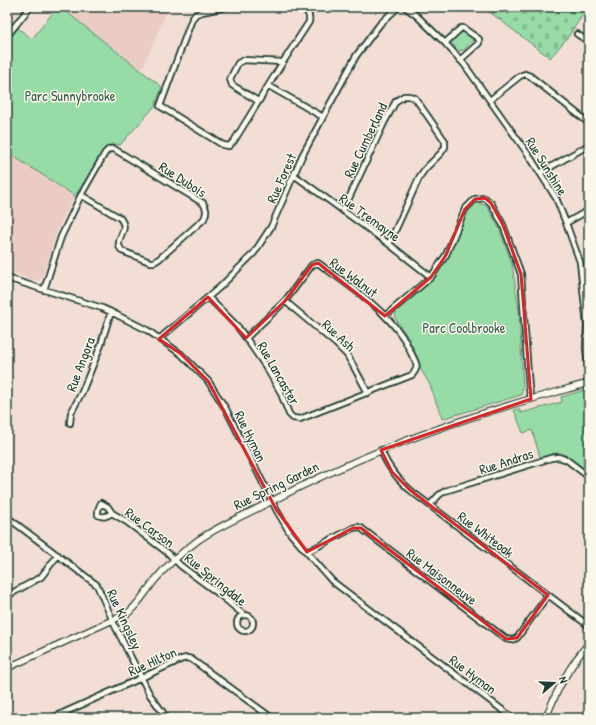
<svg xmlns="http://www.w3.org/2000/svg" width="596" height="725" font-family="'Patrick Hand',sans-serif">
<defs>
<pattern id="cemetery-stones" width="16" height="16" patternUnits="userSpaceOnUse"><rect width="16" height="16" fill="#97dba7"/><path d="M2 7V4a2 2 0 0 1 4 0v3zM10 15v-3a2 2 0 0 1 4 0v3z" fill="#82bd90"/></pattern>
</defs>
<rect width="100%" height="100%" fill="#f2ded4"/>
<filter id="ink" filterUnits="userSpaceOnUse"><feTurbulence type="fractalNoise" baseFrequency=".025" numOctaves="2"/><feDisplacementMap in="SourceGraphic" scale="8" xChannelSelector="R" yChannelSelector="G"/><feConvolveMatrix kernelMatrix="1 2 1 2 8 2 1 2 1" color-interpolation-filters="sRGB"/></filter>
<g filter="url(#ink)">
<path fill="#ebccc4" d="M60 7H169L141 71Z
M7 152 75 196 64 215 58 229 42 277 39 280 36 281 7 271Z"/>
<path fill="#97dba7" stroke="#5b8c6e" d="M52 7H60L162 87 155 106 120 145 111 144 107 147 75 196 7 152V42L18 28 32 39 55 10Z
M462 32C466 33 472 35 473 40L464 50 458 51 452 43 454 40Z
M476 203 483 204 488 208 499 228 512 264 519 311 523 387 522 392 521 395 442 419 430 385 420 368 419 362 413 347 405 333 395 318 396 312 434 279 449 256 466 214Z
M585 390 589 403V472L562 453H555L540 457 532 430 523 433 514 410 519 409 521 413 562 402 561 397Z"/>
<path fill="url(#cemetery-stones)" stroke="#5b8c6e" d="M483 7H588L568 37 550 58Z"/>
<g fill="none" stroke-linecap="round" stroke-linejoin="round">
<defs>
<path id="minor" d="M226 7 202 12 196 14 192 19 160 106 223 145 229 146 234 141 283 62 309 22C310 15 308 10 301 7
M405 7 417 16 445 43 464 64 530 157 556 198 566 223 580 262 587 325 586 348 589 375
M577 34 589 42
M7 36 30 7
M445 43 461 28H463L479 39V43L460 60
M269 86 323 117
M490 100 520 76 525 74 530 76 589 123
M258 101 232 85 230 79 238 63 244 60 283 62
M540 173 589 145
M294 175 389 244 431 277
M343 211 384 123 396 101 404 96H409L415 98 445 141V147L441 153 425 169 420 176 389 244
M566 223 589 210
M7 278 102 308 111 312 147 330 181 354 208 381 226 409 276 509 290 533 332 581 513 718
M44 290 61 237 81 195 105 153 109 149H114L203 203C207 209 207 212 204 219L159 259 154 262H150L122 251C122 251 119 246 119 246 117 234 130 231 120 218L81 195
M208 297 237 326 246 338 266 367 280 391 289 414 293 418 300 419 412 375C420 366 416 363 411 353 409 349 407 344 404 339 383 307 349 286 318 263L312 265 285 301 246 338
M285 301 336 344 347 355 354 367 368 393
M385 316 431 277 446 255 465 209 475 199 485 198 491 203 503 225 521 274 529 389 531 399
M159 339 220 287 254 253 271 227 302 156 356 56 380 24 398 7
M70 423 71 413 82 392 101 345 104 334 111 312
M381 450C388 469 400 482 415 494L589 626
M430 505 439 495 445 491 551 458 559 457 567 460 589 477
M112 513C107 516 104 518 98 515V510L101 503 108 507 112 513 127 522 168 553 181 566 219 594 244 615
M7 517 97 585 116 628 150 695 167 718
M307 552 353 528 357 527 361 528 506 639 512 640 517 638 548 595
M7 596 41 577 58 555
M237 623a8 8 0 1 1 16 0a8 8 0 1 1-16 0Z
M52 718 141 678 182 659 187 658 191 659 272 718"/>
<path id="tertiary" d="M7 668 128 613C139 604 146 591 155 580 167 565 181 553 197 541 218 526 243 516 266 504 354 458 446 422 542 396 558 392 573 387 589 383
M546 718C556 691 570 665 589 643"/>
</defs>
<use href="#minor" stroke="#1f3d34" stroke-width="8"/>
<use href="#tertiary" stroke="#1f3d34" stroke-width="8"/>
<use href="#minor" stroke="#fbf7ec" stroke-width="4.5"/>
<use href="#tertiary" stroke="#fbf7ec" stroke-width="5.5"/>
</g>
</g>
<path fill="none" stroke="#d62828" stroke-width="3" stroke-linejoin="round" d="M485 198 491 203 503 225 521 274 531 399 381 450 392 472 410 490 548 595 517 638 506 639 361 528H353L307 552 276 509 208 381 181 354 159 339 208 297 246 338 285 301 312 265 318 263 385 316 431 277 446 255 465 209 475 199Z"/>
<g text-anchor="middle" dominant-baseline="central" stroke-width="3" stroke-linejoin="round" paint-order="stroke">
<g font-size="14" fill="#375d4b" stroke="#fbf7ec">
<text x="70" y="95">Parc Sunnybrooke</text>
<text x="464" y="327">Parc Coolbrooke</text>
</g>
<g font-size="14" fill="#1f3d34" stroke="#fbf7ec">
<text transform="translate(365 140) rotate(-64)">Rue Cumberland</text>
<text transform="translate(547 166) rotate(58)">Rue Sunshine</text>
<text transform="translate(281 178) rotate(-66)">Rue Forest</text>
<text transform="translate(183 179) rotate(33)">Rue Dubois</text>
<text transform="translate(370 217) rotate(36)">Rue Tremayne</text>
<text transform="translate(354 277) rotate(37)">Rue Walnut</text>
<text transform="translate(339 335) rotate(43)">Rue Ash</text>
<text transform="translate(80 364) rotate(-69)">Rue Angora</text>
<text transform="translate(279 373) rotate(60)">Rue Lancaster</text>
<text transform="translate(251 436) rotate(64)">Rue Hyman</text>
<text transform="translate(506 461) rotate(-18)">Rue Andras</text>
<text transform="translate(276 485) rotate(-26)">Rue Spring Garden</text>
<text transform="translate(150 527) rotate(36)">Rue Carson</text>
<text transform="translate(486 534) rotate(37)">Rue Whiteoak</text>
<text transform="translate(442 576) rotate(37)">Rue Maisonneuve</text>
<text transform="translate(216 579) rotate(39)">Rue Springdale</text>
<text transform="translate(125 619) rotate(65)">Rue Kingsley</text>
<text transform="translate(152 661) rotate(-24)">Rue Hilton</text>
<text transform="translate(473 674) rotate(37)">Rue Hyman</text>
</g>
</g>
<rect width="596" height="725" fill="none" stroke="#fbf7ec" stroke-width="24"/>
<rect x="12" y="12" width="572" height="701" fill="none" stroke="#1f3d34" stroke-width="1.5" filter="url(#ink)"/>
<g transform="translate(554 683) rotate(71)" stroke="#fbf7ec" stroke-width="3" paint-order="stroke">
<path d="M0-3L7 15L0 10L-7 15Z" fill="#1f3d34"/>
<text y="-6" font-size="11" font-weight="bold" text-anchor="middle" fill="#1f3d34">N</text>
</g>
</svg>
